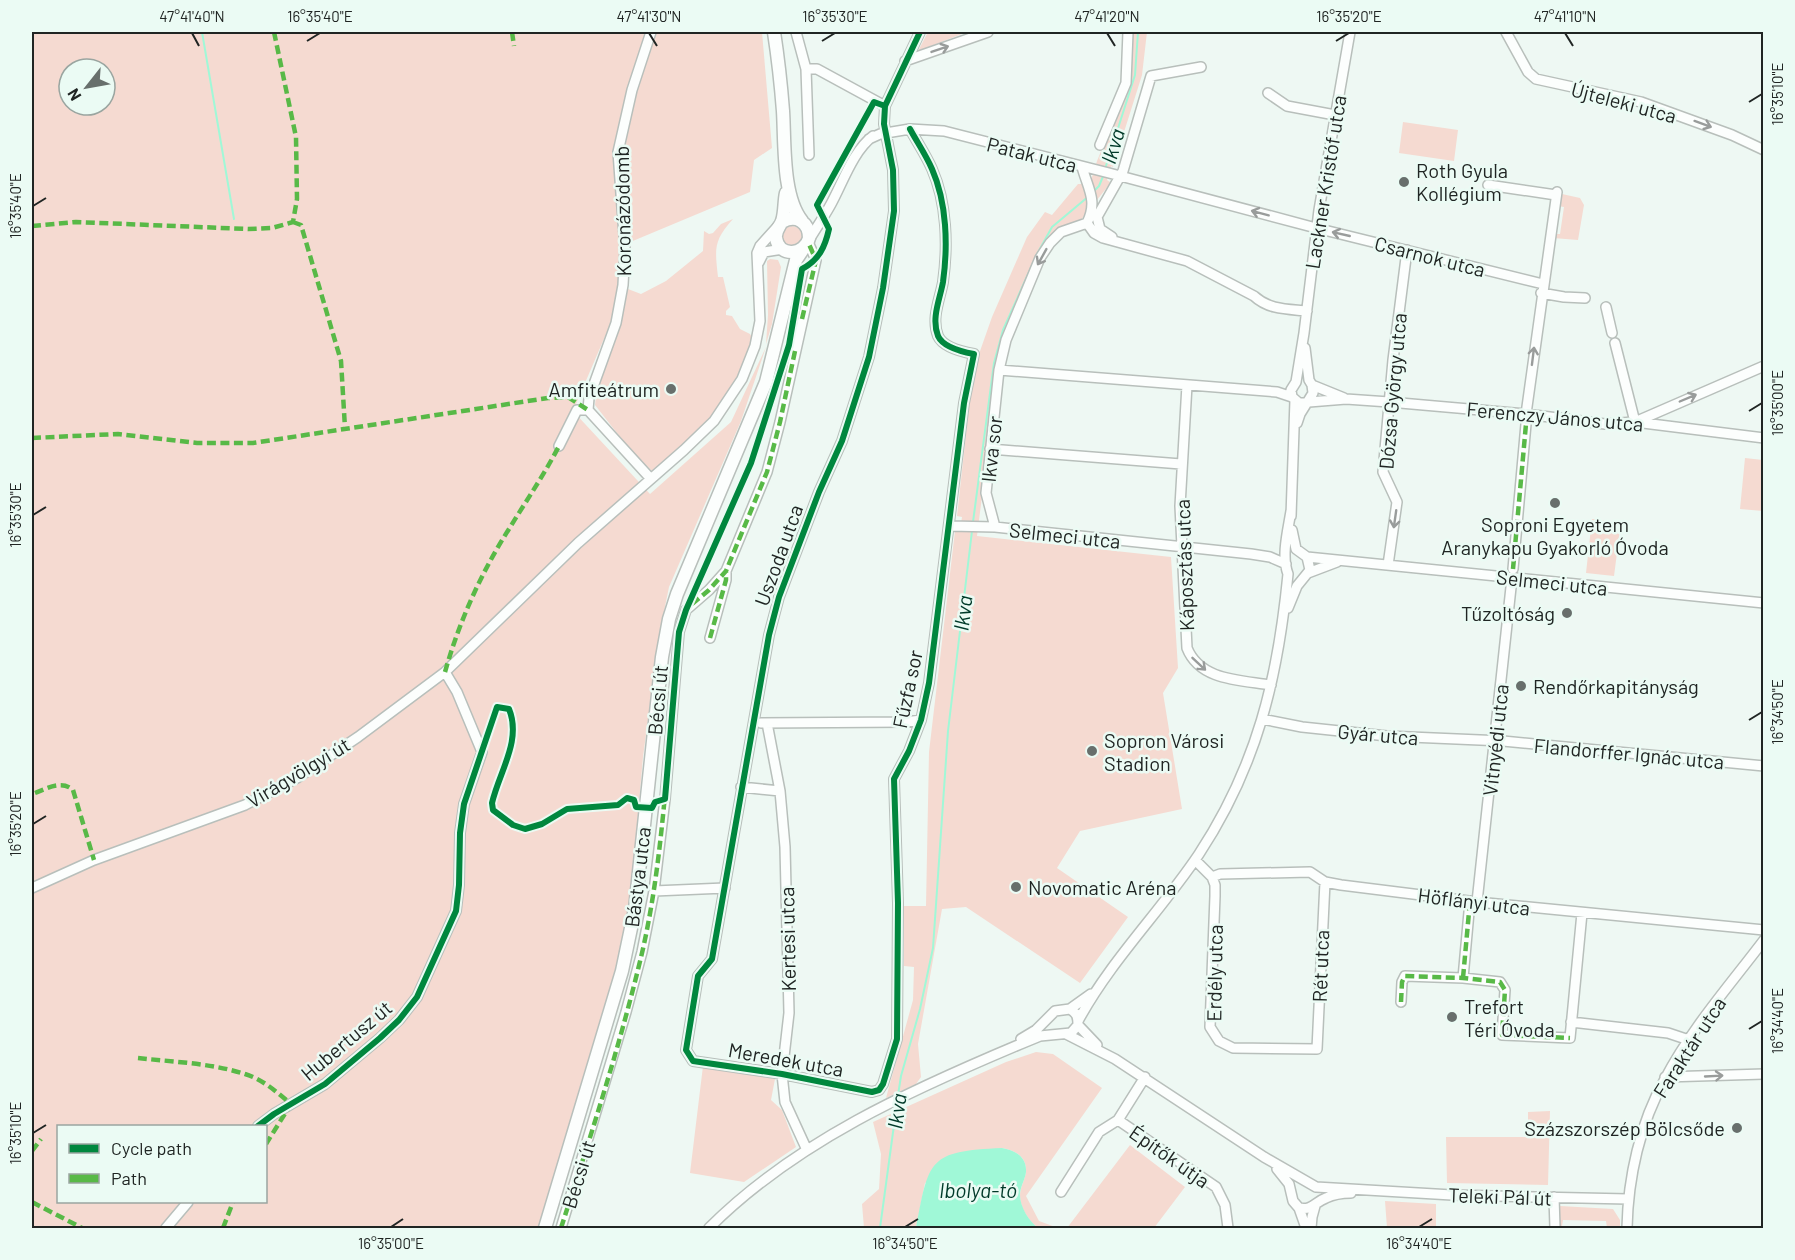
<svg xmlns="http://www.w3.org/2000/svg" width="1795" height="1260" font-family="Barlow,sans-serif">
<rect width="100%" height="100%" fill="#eef8f3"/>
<path fill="#f5dad1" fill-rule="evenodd" d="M32 32H762L772 148 754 160 750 192 628 243V289L641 294 666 281 703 251 704 231 709 234 713 233 721 224 733 219C713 241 715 249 718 277H723L730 307 726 311V315L732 316 740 329 750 334 754 341C742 373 725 408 699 433 685 447 667 458 652 471L631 451 595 405 597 388 626 292 615 313 573 411 650 494 731 422 766 347 741 421 669 587 659 636 643 757 628 926 607 1013 539 1228H32ZM69 69H105V105H69ZM58 1126H266V1202H58Z
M928 32H967L918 51Z
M1130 32H1147L1142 75 1113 167 1111 166 1107 180 1110 182 1109 185 1080 221 1059 233 1038 266 997 377 977 536 1171 557 1178 668 1163 693 1182 809 1080 831 1057 868 1128 917 1080 983 966 907 942 909 918 1044 921 1077 916 1084 886 1098 913 1000 914 967 904 966V906H926L929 752 955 531 960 530 962 517 957 516 973 371 992 317 1027 237 1045 212 1052 215 1078 184H1087L1092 177 1097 161 1129 83 1132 53Z
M1403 122 1458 130 1454 161 1399 153Z
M1562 194 1580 198 1584 205 1578 240 1553 238 1554 234H1560L1564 207 1557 206 1560 195Z
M782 236a10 10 0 1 1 20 0a10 10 0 1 1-20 0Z
M770 259 778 260 781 267 772 324 766 344 768 315 767 261Z
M1745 458 1763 460V511L1740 509Z
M1592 519 1621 522 1614 576 1586 573Z
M1036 1052 1053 1054 1102 1088 1026 1196 1039 1221 1058 1228H1038C1029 1221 1020 1208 1020 1196 1020 1187 1025 1180 1026 1172 1027 1157 1015 1150 1002 1148L925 1183 916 1228H864L862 1204 879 1189 881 1154 873 1122 1006 1062Z
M703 1066 775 1079 771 1100 782 1110 796 1147 744 1182 690 1173Z
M1550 1111 1548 1185 1447 1183 1446 1137H1528V1112Z
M1130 1145 1185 1187 1154 1228H1067Z
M1385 1201 1436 1204V1228H1387Z
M1560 1206 1613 1209 1620 1220V1228H1607L1606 1221 1563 1220 1562 1226H1557Z"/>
<path fill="#a0f8d7" d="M1002 1148C1015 1150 1027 1157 1026 1172 1025 1180 1020 1187 1020 1195 1020 1207 1029 1221 1038 1228H916C929 1160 928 1151 1002 1148Z"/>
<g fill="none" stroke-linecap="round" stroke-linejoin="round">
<path stroke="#a0f8d7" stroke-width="2" d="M202 32 234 219
M1105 169 1135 75 1138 32
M1093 192 1099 186 1104 174
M1036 256 1052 227 1089 196
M973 522 994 363 1003 330 1034 261
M898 1095 901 1076 920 1009 933 948 948 731 972 531
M880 1228 897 1103"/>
<defs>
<path id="minor" d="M796 32 806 69 809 155
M1506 32 1528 72 1536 79 1641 102 1732 135 1764 150
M905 61 988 32
M806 69H817L885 106
M1268 93 1287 106 1335 115
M910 129C917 142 926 155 932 169 947 203 948 246 943 282 940 299 931 318 938 336 943 347 963 352 974 354L964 403 929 683 921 720 909 751 894 779 898 903 897 1039 883 1084 879 1090 872 1092 782 1074 693 1061 686 1050 698 976 712 959 769 635 779 597 819 492 842 441 869 357 883 288 894 211 893 170 884 124 885 106 920 32
M869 139 880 134 910 129 944 131 1109 173 1316 228 1543 284
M1100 145 1126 83 1128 32
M1488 185 1556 195
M1087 223 1094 233 1103 238 1187 261 1254 296C1269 310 1288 309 1307 311
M1112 237 1100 229 1097 217 1123 171 1151 76 1201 67
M809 240C816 228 824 217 831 204 843 182 853 151 873 136
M759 262 764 252 783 249
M1541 293 1564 297 1585 298
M1606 307 1612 333
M1615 343 1635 422
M999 370 1277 392 1292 397 1299 403H1307
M1187 385 1180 506 1187 648C1200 681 1241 680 1271 685
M1312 385 1344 398
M1292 397 1291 390 1296 382 1304 333 1319 210 1350 32
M1309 402 1346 399 1389 402 1526 414 1605 424 1635 422 1764 438
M588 410 651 479
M1526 414 1557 192
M1635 422 1764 366
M1297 423 1300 414 1313 393 1312 385 1309 380 1305 348
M559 446 577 410H588L589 398 616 323 623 285 625 249 618 152 632 90 651 32
M990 449 1181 464
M1291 516 1295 400
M950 526 995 527 1251 554 1270 557 1286 564
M995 527 986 493 999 370 1006 340 1040 258 1050 243 1061 232 1087 223C1098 201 1088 189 1082 167
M1307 557 1764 603
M1388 565 1397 502 1383 472 1393 360 1407 250
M1513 569 1526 424
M1308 573 1337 562
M1288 608 1297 586 1310 570 1307 557 1296 549 1292 530
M710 638 726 580V571
M1262 719 1302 727 1387 736 1503 741 1764 766
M761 723 905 722 921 720
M767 723 780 791 785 847 789 1013 782 1074 785 1102 807 1150
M741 787 780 791
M1195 860 1212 877 1220 874 1310 872 1325 882 1341 885 1477 902 1764 930
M1212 877 1215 885V896L1210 1027 1219 1041 1233 1048 1317 1049 1325 882
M32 888 94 860 245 805 297 778 358 737 445 672 578 543 684 450 714 421 742 379 755 346 760 321 757 253 760 246 778 226
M654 891 725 888
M1477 902 1512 578
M1463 978 1470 901
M1401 1002 1402 982 1405 976 1463 978 1500 982 1505 990 1502 1035 1570 1038 1582 913
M1078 1021C1111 960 1161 911 1199 854 1257 766 1278 678 1288 574 1281 556 1288 530 1291 511
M1571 1022 1668 1033 1689 1040
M1078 1025 1097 1045
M1066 1034 1115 1059 1264 1157 1316 1187 1452 1195 1628 1199
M1021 1039 1036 1030 1055 1011 1070 1009 1091 994
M1665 1077 1764 1074
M1118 1120 1216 1187 1225 1205 1228 1228
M258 1126 274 1114 325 1084 380 1038 399 1020 417 997 456 911 459 885 460 833 464 804 482 752 457 692 445 672
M1277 1169 1289 1184 1293 1201 1299 1208 1306 1228
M1061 1192 1099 1132 1118 1120 1145 1077
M1554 1197 1555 1228
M1299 1208C1312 1211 1315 1202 1326 1198 1334 1194 1343 1193 1351 1193
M166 1228 188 1202
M561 1228 626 1012 642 952 654 891 665 799 679 632 686 610 709 590 726 571 767 472 780 422 816 260 808 242
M709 1228C796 1141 911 1090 1023 1043L1040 1036 1071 1033 1078 1025C1078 1017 1077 1013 1070 1009
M1311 1228 1312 1217 1315 1206
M1627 1228C1628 1178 1640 1123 1665 1079 1691 1029 1730 985 1764 940"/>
<path id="major" d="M774 32C778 58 781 85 783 111 785 143 782 196 802 221
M782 222C796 214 809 222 809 238 805 255 779 258 776 238 775 230 780 227 782 221 785 213 784 201 786 193
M545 1228 622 971 635 909 662 657 669 619 677 594 766 382 796 260 804 248"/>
</defs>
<use href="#minor" stroke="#b8bfbb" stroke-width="12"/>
<use href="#major" stroke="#b8bfbb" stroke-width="15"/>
<use href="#minor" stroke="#fcfefd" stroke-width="9"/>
<use href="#major" stroke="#fcfefd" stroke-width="12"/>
<path stroke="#58b947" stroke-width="4.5" stroke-dasharray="9 4.5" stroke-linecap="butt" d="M274 32 296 137 297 199 293 222
M512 32 514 46
M293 222 301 225 341 361 345 428
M32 226 76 222 248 229 272 228 293 222
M802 319 816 260 808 242
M32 438 118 434 197 443H253L548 398 568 397 588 410
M1513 569 1526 424
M692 604 709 590 726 571 767 472 780 422 795 351
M710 638 726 580V571
M445 672C459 622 481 573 509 529 526 501 544 475 559 446
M35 793C48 788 62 780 73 790L94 860
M1463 978 1470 901
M1401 1002 1402 982 1405 976 1463 978 1500 982 1505 990 1502 1035 1570 1038
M138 1058C173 1062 211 1063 245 1074 262 1079 277 1092 291 1104L266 1144
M32 1151 41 1139
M32 1202 82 1228
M223 1228 233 1202
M561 1228C590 1138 620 1046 642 953 654 901 660 848 665 795"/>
<defs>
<path id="cycleway" d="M910 129C917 142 926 155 932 169 947 203 948 246 943 282 940 299 931 318 938 336 943 347 963 352 974 354L964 403 929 683 921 720 909 751 894 779 898 903 897 1039 883 1084 879 1090 872 1092 782 1074 693 1061 686 1050 698 976 712 959 769 635 779 597 819 492 842 441 869 357 883 288 894 211 893 170 884 124 885 106 920 32
M258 1126 274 1114 325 1084 380 1038 399 1020 417 997 456 911 459 885 460 833 464 804 497 707 509 709C522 741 499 772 492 803L493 810 513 825 525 829 542 824 567 809 618 805 627 798 634 800 636 807 652 808 655 802 665 799 679 632 686 610 751 463 789 345 802 269C819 260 825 247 829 229L817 205 874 102 885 106"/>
</defs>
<use href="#cycleway" stroke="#ebfbf4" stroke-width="10"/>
<use href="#cycleway" stroke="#00873e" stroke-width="6"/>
</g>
<defs><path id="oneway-shaft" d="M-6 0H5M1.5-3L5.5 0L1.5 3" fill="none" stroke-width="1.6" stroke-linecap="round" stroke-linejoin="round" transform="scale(1.5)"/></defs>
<g stroke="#999c9b">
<use href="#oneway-shaft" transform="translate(940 49) rotate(-19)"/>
<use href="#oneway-shaft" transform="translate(1703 124) rotate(20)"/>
<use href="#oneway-shaft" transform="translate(1260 213) rotate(-165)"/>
<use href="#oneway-shaft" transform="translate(1341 234) rotate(-167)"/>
<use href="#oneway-shaft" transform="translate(1042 257) rotate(119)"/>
<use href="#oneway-shaft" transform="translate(1533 356) rotate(-83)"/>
<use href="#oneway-shaft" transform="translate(1688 398) rotate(-23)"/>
<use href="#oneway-shaft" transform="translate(1395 519) rotate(98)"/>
<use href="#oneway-shaft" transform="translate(1199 664) rotate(43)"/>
<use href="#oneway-shaft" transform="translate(1714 1076) rotate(-3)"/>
</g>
<path fill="none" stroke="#202523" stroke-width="2" d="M192 33 199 46M649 33 657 46M1107 33 1115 46M1565 33 1573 46M307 41 320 33M822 41 835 33M1336 41 1349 33M1749 102 1762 94M33 206 46 198M1749 411 1762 403M33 515 46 507M1749 720 1762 712M33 824 46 816M1749 1029 1762 1021M33 1133 46 1125M391 1227 403 1219M905 1227 918 1219M1419 1227 1432 1219"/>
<g fill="#686f6c" stroke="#ebfbf4" stroke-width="2">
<circle cx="1404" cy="182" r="6"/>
<circle cx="671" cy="389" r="6"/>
<circle cx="1555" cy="503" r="6"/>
<circle cx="1567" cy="613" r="6"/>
<circle cx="1521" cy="686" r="6"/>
<circle cx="1092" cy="751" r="6"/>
<circle cx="1016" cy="887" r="6"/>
<circle cx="1452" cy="1017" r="6"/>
<circle cx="1737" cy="1128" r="6"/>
</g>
<g text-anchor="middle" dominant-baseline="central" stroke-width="5" stroke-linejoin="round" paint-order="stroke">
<g font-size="20" fill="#202523" stroke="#ebfbf4">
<text transform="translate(1624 102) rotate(15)">Újteleki utca</text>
<text transform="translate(1032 154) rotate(14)">Patak utca</text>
<text transform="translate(1325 182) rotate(-81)">Lackner Kristóf utca</text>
<text transform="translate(622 211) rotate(-91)">Koronázódomb</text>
<text transform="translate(1430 256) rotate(14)">Csarnok utca</text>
<text transform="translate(1392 391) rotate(-85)">Dózsa György utca</text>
<text transform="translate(1555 416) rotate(5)">Ferenczy János utca</text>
<text transform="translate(991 449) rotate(-84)">Ikva sor</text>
<text transform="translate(1065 535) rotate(6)">Selmeci utca</text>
<text transform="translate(778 555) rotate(-70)">Uszoda utca</text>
<text transform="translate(1184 565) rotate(-92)">Káposztás utca</text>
<text transform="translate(1552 582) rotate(6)">Selmeci utca</text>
<text transform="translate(907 689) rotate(-78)">Fűzfa sor</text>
<text transform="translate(657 700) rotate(-85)">Bécsi út</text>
<text transform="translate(1378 734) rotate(5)">Gyár utca</text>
<text transform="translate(1495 740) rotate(-84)">Vitnyédi utca</text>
<text transform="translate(1629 753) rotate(5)">Flandorffer Ignác utca</text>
<text transform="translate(298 772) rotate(-31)">Virágvölgyi út</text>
<text transform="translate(637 877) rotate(-83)">Bástya utca</text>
<text transform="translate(1474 901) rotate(7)">Höflányi utca</text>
<text transform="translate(787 939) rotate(-91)">Kertesi utca</text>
<text transform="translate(1320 966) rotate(-88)">Rét utca</text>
<text transform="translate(1214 973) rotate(-89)">Erdély utca</text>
<text transform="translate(346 1040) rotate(-40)">Hubertusz út</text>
<text transform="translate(1689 1047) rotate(-57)">Faraktár utca</text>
<text transform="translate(786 1059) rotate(10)">Meredek utca</text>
<text transform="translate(1170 1156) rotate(35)">Építők útja</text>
<text transform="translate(578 1174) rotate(-73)">Bécsi út</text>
<text transform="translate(1500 1196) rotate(2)">Teleki Pál út</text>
</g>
<g font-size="20" fill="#202523" stroke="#ebfbf4" text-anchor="start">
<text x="1416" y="170">Roth Gyula<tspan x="1416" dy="23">Kollégium</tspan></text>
<text x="659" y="389" text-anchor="end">Amfiteátrum</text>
<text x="1555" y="524" text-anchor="middle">Soproni Egyetem<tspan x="1555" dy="23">Aranykapu Gyakorló Óvoda</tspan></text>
<text x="1555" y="613" text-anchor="end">Tűzoltóság</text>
<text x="1533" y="686">Rendőrkapitányság</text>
<text x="1104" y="740">Sopron Városi<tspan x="1104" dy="23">Stadion</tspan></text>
<text x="1028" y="887">Novomatic Aréna</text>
<text x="1464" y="1006">Trefort<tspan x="1464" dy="23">Téri Óvoda</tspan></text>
<text x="1725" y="1128" text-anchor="end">Százszorszép Bölcsőde</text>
</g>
<g font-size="21" font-style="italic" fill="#003a29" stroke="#ebfbf4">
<text transform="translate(1112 146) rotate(-73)">Ikva</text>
<text transform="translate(962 613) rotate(-83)">Ikva</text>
<text transform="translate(896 1111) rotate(-82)">Ikva</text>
<text x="978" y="1189">Ibolya-tó</text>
</g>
</g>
<rect width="1795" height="1260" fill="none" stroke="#ebfbf4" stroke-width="66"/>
<rect x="57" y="1125" width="210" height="78" fill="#ebfbf4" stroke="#9aa5a0" stroke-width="1.5"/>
<rect x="69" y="1144" width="30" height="9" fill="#00873e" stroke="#9aa5a0" stroke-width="1.5"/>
<text x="111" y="1155" font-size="18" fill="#202523">Cycle path</text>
<rect x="69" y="1174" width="30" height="9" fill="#58b947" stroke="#9aa5a0" stroke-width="1.5"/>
<text x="111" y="1185" font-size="18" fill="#202523">Path</text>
<g transform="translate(87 87) rotate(239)"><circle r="28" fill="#ebfbf4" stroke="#9aa5a0" stroke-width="1.5"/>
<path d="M0-4.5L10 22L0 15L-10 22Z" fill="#686f6c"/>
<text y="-9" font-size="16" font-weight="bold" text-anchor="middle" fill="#202523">N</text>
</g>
<rect x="33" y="33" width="1729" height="1194" fill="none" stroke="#202523" stroke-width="2"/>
<g font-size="15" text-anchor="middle" fill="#202523">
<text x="192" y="22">47°41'40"N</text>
<text x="320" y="22">16°35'40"E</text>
<text x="649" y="22">47°41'30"N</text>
<text x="835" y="22">16°35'30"E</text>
<text x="1107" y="22">47°41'20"N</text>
<text x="1349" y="22">16°35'20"E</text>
<text x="1565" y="22">47°41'10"N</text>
<text transform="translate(1778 94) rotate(-90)" y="5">16°35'10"E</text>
<text transform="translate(16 206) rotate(-90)" y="5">16°35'40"E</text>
<text transform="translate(1778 403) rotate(-90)" y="5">16°35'00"E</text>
<text transform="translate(16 515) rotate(-90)" y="5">16°35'30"E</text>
<text transform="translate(1778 712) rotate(-90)" y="5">16°34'50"E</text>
<text transform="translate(16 824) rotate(-90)" y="5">16°35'20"E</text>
<text transform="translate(1778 1021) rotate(-90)" y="5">16°34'40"E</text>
<text transform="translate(16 1133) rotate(-90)" y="5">16°35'10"E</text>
<text x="391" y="1249">16°35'00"E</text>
<text x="905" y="1249">16°34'50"E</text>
<text x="1419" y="1249">16°34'40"E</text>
</g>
</svg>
